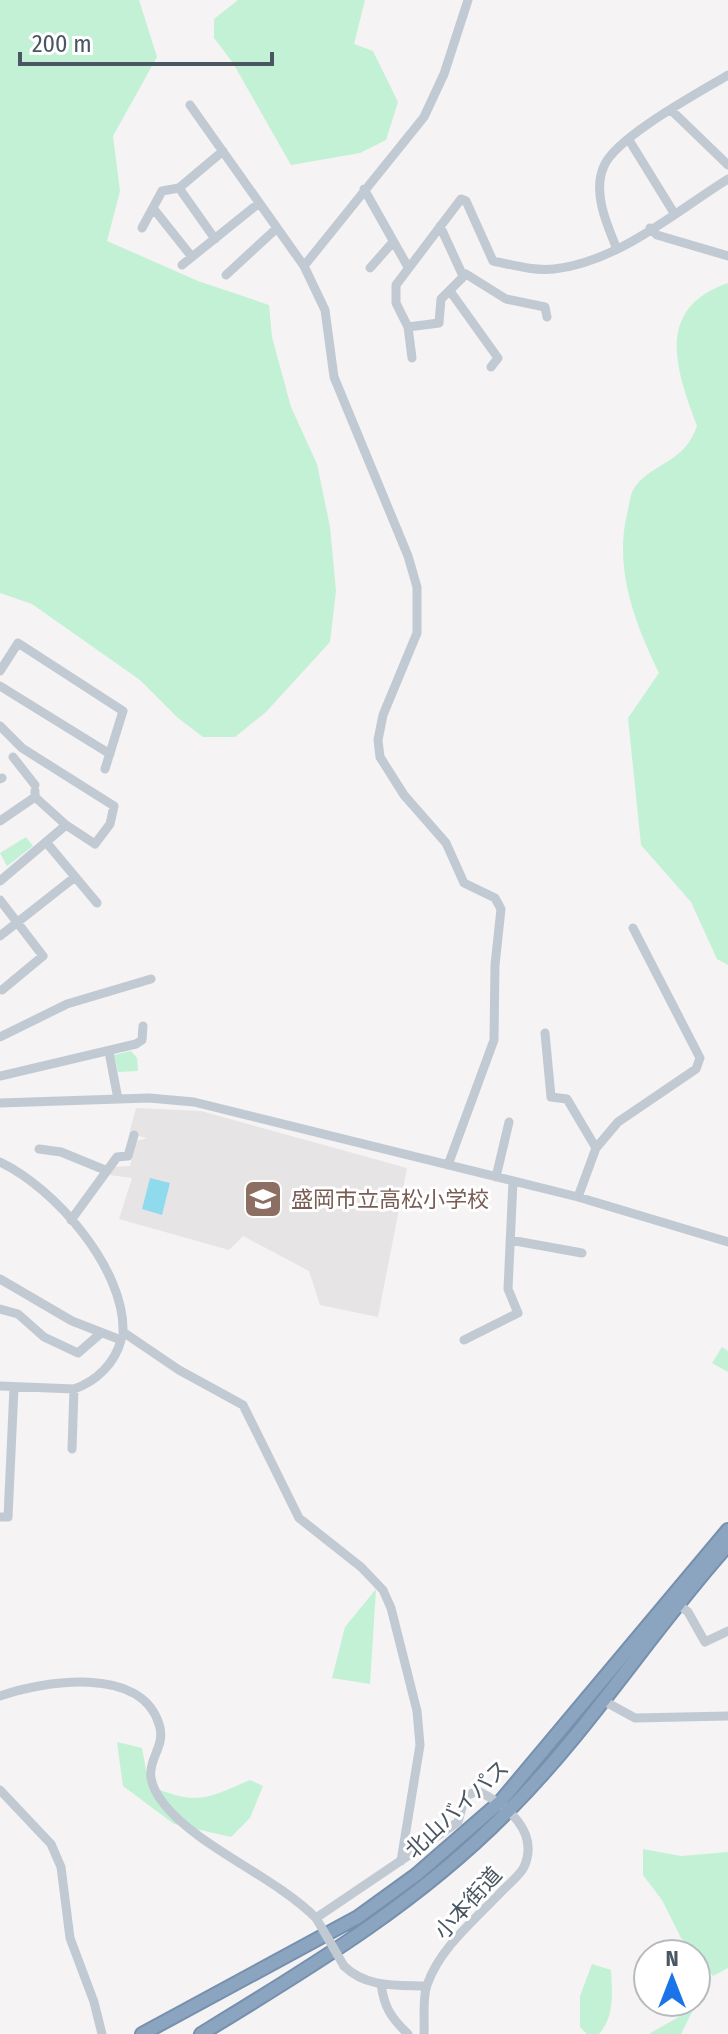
<svg xmlns="http://www.w3.org/2000/svg" width="728" height="2034" font-family="'Fira Sans Condensed','Noto Sans JP',sans-serif">
<rect width="100%" height="100%" fill="#f5f3f3"/>
<path fill="#e6e4e5" d="M136 1108 201 1111 407 1168 378 1317 320 1305 309 1271 243 1236 229 1250 119 1219 132 1178 110 1175 111 1167 130 1166 136 1141 147 1138 129 1134Z"/>
<path fill="#c3f1d5" d="M0 0H139L157 57 113 136 120 191 107 241 198 281 269 305 272 337 291 407 317 464 330 527 336 591 330 642 266 712 235 737H203L178 718 140 680 32 604 0 593Z
M238 0H365L354 44 373 51 398 102 386 140 360 153 291 165 233 63 214 38V19Z
M728 283V965L717 959 691 902 641 845 628 718 659 673C635 624 614 569 627 514 629 507 630 496 633 490 649 463 684 465 697 426 675 368 655 308 728 283Z
M26 837 33 846 7 866 0 853Z
M131 1051 137 1058 138 1071 118 1072 114 1055Z
M722 1347 728 1351V1372L712 1363Z
M376 1589 370 1684 332 1678 345 1627Z
M117 1742 142 1748 149 1786C197 1805 204 1800 250 1780L263 1786 250 1818 231 1837 174 1824 123 1786Z
M643 1849 681 1856 728 1852V1968L713 1976 681 1938 662 1900 643 1875Z
M592 1964 611 1970C612 1992 615 2017 599 2034H587L580 2027V1996Z
M694 2008 681 2034H649Z"/>
<path fill="#90daee" d="M150 1178 170 1183 162 1215 142 1209Z"/>
<g fill="none" stroke-linecap="round" stroke-linejoin="round">
<defs>
<path id="highway" d="M142 2034 358 1917 416 1875 500 1802 728 1530
M201 2034C311 1967 421 1901 511 1808 591 1727 652 1630 728 1545"/>
</defs>
<use href="#highway" stroke="#7690ad" stroke-width="16"/>
<path stroke="#c1cad2" stroke-width="9" d="M190 105 304 266 325 310 334 377 408 556 417 587V633L383 715 378 740 380 757 404 795 446 843 464 883 495 898 501 909 495 965 494 1040 448 1165
M671 110 728 165
M629 140 674 213
M179 188 223 151
M364 189 408 267
M153 208 192 257
M440 226 463 276
M142 228 162 191 179 188 215 239
M650 228 657 235 728 256
M617 249C607 225 592 192 604 166 616 137 700 92 728 75
M182 265 259 203
M304 266 424 117 444 74 468 0
M370 268 393 242
M226 275 277 228
M450 291 498 358 491 367
M408 327 439 323 441 299 466 274 506 299 545 307 547 317
M412 358 408 327 396 303V285L461 199 466 201 493 261C513 265 533 271 554 269 618 262 675 212 728 179
M0 671 18 643 123 711 105 769
M0 686 110 754
M0 726 22 748 114 806 110 824 95 844 66 825 35 797V791
M13 757 35 785
M0 779 2 778
M0 821 35 797
M46 842 97 903
M0 881 66 825
M0 900 43 956 2 990
M0 936 75 877
M545 1033 551 1097 567 1099 596 1148
M0 1037 67 1004 151 979
M109 1052 118 1099
M0 1076 136 1044 142 1040 143 1026
M0 1103 149 1098 194 1102 578 1197 728 1242
M39 1149 61 1152 105 1170
M0 1162C55 1188 125 1269 123 1332L179 1370 243 1405 299 1518 361 1567 383 1590 391 1608 417 1711 420 1745 401 1861
M496 1177 509 1122
M578 1197 596 1148 618 1122 696 1069 700 1058 633 928
M71 1220 117 1157 128 1156 134 1135
M510 1240 582 1253
M0 1279 72 1321 121 1340C115 1363 97 1381 74 1389L0 1386
M0 1309 18 1314 44 1337 78 1353 101 1333
M464 1340 518 1313 508 1289 513 1181
M72 1449 74 1389
M0 1517H8L14 1388
M678 1604 688 1612 705 1642 728 1631
M0 1696C43 1681 141 1665 159 1724 169 1754 132 1764 164 1804 198 1847 274 1876 316 1918L458 1822 465 1796 478 1791C506 1805 540 1831 524 1867 520 1875 510 1883 503 1890 477 1918 440 1947 427 1985 422 1999 425 2019 424 2034
M604 1701 635 1718 728 1716
M0 1790 51 1844 61 1867 70 1938 94 2002 102 2034
M344 1966C366 1988 397 1985 426 1986
M381 1984C384 2007 391 2018 408 2034"/>
<use href="#highway" stroke="#8ba5c1" stroke-width="12"/>
<path stroke="#c1cad2" stroke-width="9" d="M316 1918 344 1966"/>
</g>
<defs>
<symbol id="school-square" viewBox="-11 -11 22 22"><rect x="-9" y="-9" width="18" height="18" rx="4" fill="#8d6e63" stroke="#fff"/><path d="M0-5L7-2L0 1L-7-2ZM-4 1L0 2.5L4 1V4Q0 6-4 4Z" fill="#fff"/></symbol>
</defs>
<g fill-rule="evenodd">
<use href="#school-square" x="241" y="1177" width="44" height="44"/>
</g>
<g text-anchor="middle" dominant-baseline="central" stroke-width="6" stroke-linejoin="round" paint-order="stroke">
<g font-size="22" fill="#785e54" stroke="#fff" text-anchor="start">
<text x="291" y="1199">盛岡市立高松小学校</text>
</g>
<g font-size="22" fill="#4a5661" stroke="#fff">
<text transform="translate(457 1809) rotate(-43)">北山バイパス</text>
<text transform="translate(468 1903) rotate(-48)">小本街道</text>
</g>
</g>
<g transform="translate(672 1978)"><circle r="38" fill="#ffffff" stroke="#b7bbc0" stroke-width="2"/>
<path d="M0-6L14 30L0 20L-14 30Z" fill="#1a73e8"/>
<text y="-12" font-size="22" font-weight="bold" text-anchor="middle" fill="#4a5661">N</text>
</g>
<path d="M20 52v12h252v-12" fill="none" stroke="#4a5661" stroke-width="4"/>
<text x="32" y="52" font-size="24" fill="#4a5661" stroke="#ffffff" stroke-width="6" paint-order="stroke">200 m</text>
</svg>
